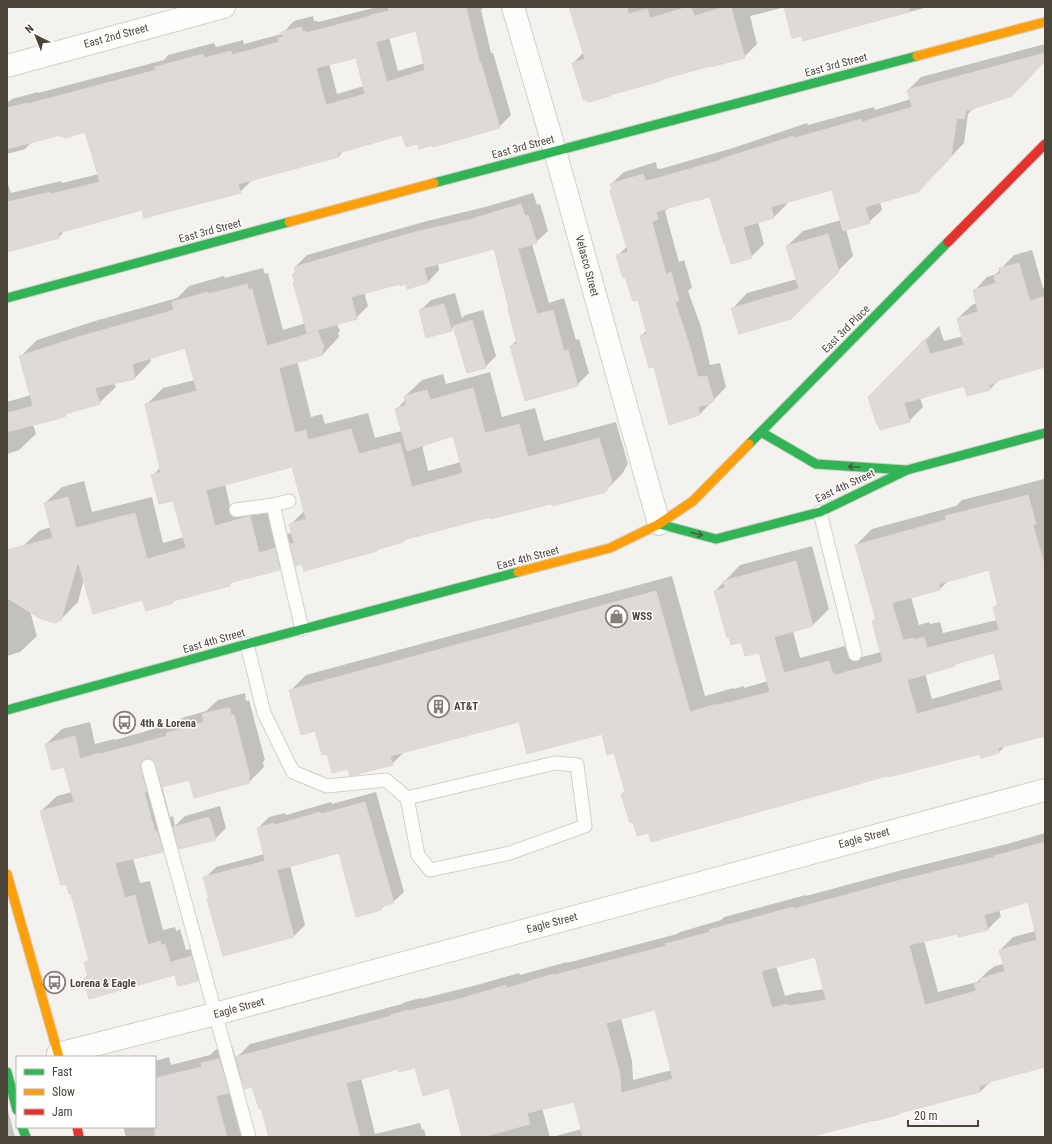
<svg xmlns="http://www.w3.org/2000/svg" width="1052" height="1144" font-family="'Roboto Condensed',sans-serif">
<rect width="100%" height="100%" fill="#f4f2ee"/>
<path fill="#0003" fill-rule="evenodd" d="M377 7H484L481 10 491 53H493L511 115 499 127 433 144 418 143 403 133 344 150 339 156 251 179 252 180 240 192 143 209 66 229 59 237 7 251V181L11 193 61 181 62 183 99 174 86 131 61 134 33 141 25 149 7 154V103L12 99 38 92V93L164 60 168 55 214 43 216 47 243 40 244 44 282 34 294 21 313 16 314 21H317L318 22ZM417 30 425 63 398 71 389 37ZM357 57 364 86 337 94 329 63Z
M571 7H785L750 16 757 44 744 57 711 64 573 63 584 52Z
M785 7H928L804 40 802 35Z
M1045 44V61L975 107 968 114 964 143 931 178 880 202 882 210 869 222 846 229 853 256 791 318 732 309 747 293 797 279 787 246 803 231 841 220 833 189 786 202 787 204 774 217 758 222 764 244 751 257 711 195 670 207 665 211 679 262 684 260 692 287 688 291 701 327 710 365 720 363 726 387 700 414 654 365 641 336 647 330 638 299 617 256 628 246 611 184 624 172 656 162 657 168 660 169 733 148 807 123 808 125 874 107 875 110 911 99 908 90 921 77Z
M533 193 537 205 540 204 548 231 536 242 532 244 549 303 564 298 576 340 579 339 589 373 577 385 511 346 517 340 494 248 438 263 439 270 428 282 400 283 364 292 368 306 356 318 337 324 340 331 338 333 339 337 323 354 297 361 311 417 322 414 325 424 368 413 375 438 402 431 396 410 406 399 405 396 422 380 443 374 446 384 490 372 502 417 535 408 544 441 616 422 628 464 622 474 605 491 490 516 406 538 403 542 379 548 376 551 302 563 294 554 279 569 233 581 229 585 177 598 173 602 143 599 84 579 78 602 61 619 30 611 37 636 20 652 7 656V589L22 547 39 531 51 527 45 503 62 487 84 481 92 512 152 497 163 543 184 537 174 499 152 476 161 467 146 405 163 388 195 380 185 346 150 357 151 361 135 378 114 383 116 387 99 403 69 411 65 415 33 424 36 434 19 450 7 454V402L31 395 21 356 37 340 95 321 177 298 189 286 224 276 225 278 263 268 265 274 268 273 283 330 306 323 293 274 296 271 295 267 307 255 427 221 485 207ZM454 435 461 462 428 471 422 445ZM293 466 305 510 291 524 296 541 294 542 291 533 276 537 266 500 231 510 225 484Z
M1032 250 1043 288 1045 287V366L1001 378 990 389 965 385 920 398 923 407 909 421 869 398 939 326 944 341 963 336 958 318 972 305 977 303 974 291 987 277 996 274 1014 255Z
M455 293 462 318 465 315 483 310 496 356 485 367 454 327 451 330 420 311 431 300Z
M1044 479 1045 732 1007 744 999 752 980 753 650 832 634 820 622 794 626 791 614 752 603 733 519 720 405 751 392 764 349 767 327 753 315 730 290 691 306 675 672 576 705 696 733 688 734 689 744 686V688L768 681 759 651 742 641 715 591 740 565 812 546 829 609 813 625 793 631 800 658 845 646 849 658H850L851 660 881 652 873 621 876 617 856 545 872 529 956 506 962 500ZM990 569 999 603 994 607 997 620 943 633 940 622 930 624 929 622 919 625 911 597 940 589 949 580ZM995 652 1001 679 932 699 925 673 955 665 957 662Z
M245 693 246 701 249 700 265 760 263 762 264 767 249 782 189 779 162 786 170 817 173 816 175 826 185 816 220 806 226 828 215 839 177 837 163 851 133 858 140 883 150 881 163 930 175 927 176 931 180 929 186 950 202 946 209 969 198 980 175 972 173 974 85 978 88 974 85 963 90 958 72 893 41 811 57 796 72 792 64 766 46 744 62 729 90 722 95 744 114 739 115 740 178 722 182 718 206 711 218 700Z
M376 792 404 892 393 902 385 905 381 909 340 852 290 866 305 925 294 936 223 954 208 900 210 898 205 878 216 867 264 854 258 828 269 817 285 813 286 815 331 802 332 804Z
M1045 833V1066L991 1081 980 1092 901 1112 900 1114 805 1137H552L582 1129 575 1101 542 1108 550 1137H463L450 1087 416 1067 399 1068 361 1078 375 1134 420 1123 422 1130 424 1129 426 1137H262L270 1135 262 1107 252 1086 242 1078 231 1090 244 1137H126L123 1127H155V1061L169 1057 171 1065 210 1055 215 1050 232 1046 236 1058 250 1044 402 1004 405 1002 421 998V999L477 985 519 973 520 975 567 962V963L677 934 680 932 721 920 724 917 806 895V896L906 869 1007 844ZM1029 901 1036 931 1013 937 1000 950 1004 964 995 966 988 971 977 982 938 992 924 941 958 932 968 935 988 929 1001 916 999 910ZM815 956 824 989 801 993 800 992 785 996 776 966ZM656 1008 672 1070 633 1080 632 1061 621 1018Z
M7 1107 15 1137H7Z"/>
<path fill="#dedbd6" stroke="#dcd9d4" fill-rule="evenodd" d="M388 7H466L480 64 481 63 500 128 433 147V145L419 149 417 144 406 147 402 135 338 153 339 157 238 184 241 193 144 218 142 210 58 233 59 238 7 252V202L50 192 51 194 100 182 85 132 65 138 64 136 61 137 60 135 7 149V108L27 103V104L156 70 155 67 203 54 204 58 231 51 232 55 279 42 278 38 283 37 281 32 301 27 303 32 306 31V33L371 16V15L389 11ZM416 31 425 70 387 82 376 42ZM356 58 365 94 326 105 316 68Z
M569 7H627L628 14 647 9 650 18 688 7H691L694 16 724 7H731L745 58 710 67V66L660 80V81L610 95V96L589 102 583 99 572 63 585 59Z
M784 7H909V12L803 41 802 36 792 38Z
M1045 53V61L1012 96 966 111 964 119 957 118 951 157 918 192 865 207 870 223 843 231 832 190 771 207 774 218 743 227 752 258 731 264 725 244H724L710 197 695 201V200L656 212 658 219 652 222 666 274 671 272 679 301 675 302 688 341 698 377 707 376 714 401 710 403V404L698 407 700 415 669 425 654 367 649 368 640 336 647 334 638 300 633 301 625 277 623 278 616 255 628 252 610 191 612 190 610 184 643 174 645 180 647 181 721 160V159L794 136 795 138 861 119 862 122 912 107 907 90Z
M521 204 525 216 528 215 537 243 518 249 537 314 553 310 564 351 568 350 578 386 525 401 510 346 517 344 508 309H509L494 249 424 268 428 283 407 289 406 284 400 286V284L351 297 357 319 307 333 293 282H295L292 274 296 273 294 267 415 232 472 219Z
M828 234 839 272 791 319 739 334 731 308 799 289 786 246Z
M1019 263 1030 301 1045 296V367L996 381V383L989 385 990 390 967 396 964 386 904 403 910 422 880 430 878 424 877 425 868 397 925 339 930 354 964 345 957 318 978 312 973 290 996 283 994 276 1001 273 999 268Z
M247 284 249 290 252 289 267 346 318 331 324 348 322 349 323 355 279 368 295 433 306 430 308 440 351 429 359 454 400 443 412 487 463 473 453 436 407 451 395 409 406 405 404 396 427 390 430 400 473 388 485 433 519 424 528 457 599 438 612 481 606 492 552 506 551 504 490 519V517L403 540V542L376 550 377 551 304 571 302 564 295 566 290 544 295 543 289 524 306 519 292 467 206 490 215 526 250 516 259 553 275 548 280 570 229 583 230 586 173 601V603L146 611 142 600 93 614 78 562 61 620 55 623 41 619 7 598V550L53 538 44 503 68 497 76 528 135 513 147 559 186 548 173 501 159 504 151 475 161 472 145 404 197 391 185 348 132 364 135 379 95 388 100 404 65 414 66 416 57 419 7 432V413L33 406 19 356 78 337 174 310 172 302 208 292V294Z
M444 304 452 331 426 338 419 310Z
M472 320 486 368 467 373 453 326Z
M1028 495 1036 524 1033 525 1045 567V736L998 748 999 753 981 758 980 754 888 777 887 776 651 842 649 833 637 836 633 822 630 823 621 794 625 792 614 753 607 755 602 734 527 754 519 722 390 756 393 765 350 776 348 769 332 773 327 754 322 755 315 731 301 735 289 690 656 591 690 712 717 704 718 705 728 702V703L770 692 759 653 745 656 741 642 731 645 729 637 727 638 714 591 725 588 723 581 796 561 813 626 774 637 784 673 829 661 833 674 834 673 835 675 883 662 872 621 876 620 855 545 946 520 945 516ZM989 570 998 606 993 607 999 630 927 648 924 637 914 640V638L903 640 892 603 940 590 939 584ZM994 653 1003 690 917 714 907 680 955 666V664Z
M226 708H230L231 715H234L250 777H248L250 783 194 798 189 780 162 787 154 761 150 758 143 760 140 764V768L147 792H144L155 832 157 831 163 852 115 863 125 898 135 895 148 945 160 941 161 945 165 944 174 975 89 999 84 978 88 977 84 962 89 961 71 894H69L66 884 61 885 40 811 74 802 64 767 52 770 45 744 75 736 80 759 99 753 100 754 167 736 166 733 204 722 202 714Z
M365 802 394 903 381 907V910L356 917 339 853 277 870 294 937 223 956 207 899H209L203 877 265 861 257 828 274 823 275 825 320 812 321 814Z
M209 817 216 840 179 849 173 827Z
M1045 842V1067L989 1082 990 1083 979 1086 980 1092 900 1113V1114L875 1121V1120L809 1137H583L574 1102 527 1113 530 1124 508 1130 484 1137H462L449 1088 423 1096 415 1068 399 1072 398 1069 346 1083 360 1137H269L261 1108 259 1109 252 1087 244 1089 236 1057 391 1016 390 1015 408 1010V1011L463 998 506 985 507 988 554 974V975L666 946 665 944 710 932 709 930 793 907V909L893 882 995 857 994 856ZM1028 902 1037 940 999 950 1005 971 980 979 981 982 974 984 976 991 925 1005 909 945 957 934 958 937 988 930 984 915ZM815 957 826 1000 788 1006 787 1004 772 1008 761 971ZM655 1010 673 1079 621 1093 620 1074 606 1023Z
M192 956 198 981 178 986 171 962Z
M219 1059 229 1093 216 1096 227 1137H155V1078L202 1067 201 1063Z"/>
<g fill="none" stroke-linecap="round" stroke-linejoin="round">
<defs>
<path id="lane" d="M273 505 289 501
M236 510 273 505 302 629
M820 512 855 654
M247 644 264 713 293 772 327 786 386 780 407 798 418 855 430 870 510 853 585 826 577 765 555 763 407 798
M148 766 249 1137"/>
<path id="street" d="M513 7 555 151 659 524
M7 66 224 7
M58 1054 215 1014 1045 790"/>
<path id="fast" d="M434 183 917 56
M7 298 289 222
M761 432 816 464 905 470
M749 444 948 242
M659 524 716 539 820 512 907 470 1045 433
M7 710 247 644 518 572
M7 1072 17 1110
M22 1127 26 1137"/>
<path id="slow" d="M917 56 1045 22
M289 222 434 183
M518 572 610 548 659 524 693 501 749 444
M7 874 59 1057"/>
<path id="jam" d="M948 242 1045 144
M77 1127 79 1137"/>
</defs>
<use href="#lane" stroke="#d2d0cb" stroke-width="15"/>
<use href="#street" stroke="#d2d0cb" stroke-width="24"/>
<use href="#fast" stroke="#d3cfc5" stroke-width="11"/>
<use href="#slow" stroke="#d3cfc5" stroke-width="11"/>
<use href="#jam" stroke="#d3cfc5" stroke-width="11"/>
<use href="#lane" stroke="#fdfdfc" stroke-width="13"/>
<use href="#street" stroke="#fdfdfc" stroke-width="22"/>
<use href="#fast" stroke="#30b455" stroke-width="9"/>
<use href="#slow" stroke="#ff9f0a" stroke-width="9"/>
<use href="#jam" stroke="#e5322d" stroke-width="9"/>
</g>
<defs><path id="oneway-shaft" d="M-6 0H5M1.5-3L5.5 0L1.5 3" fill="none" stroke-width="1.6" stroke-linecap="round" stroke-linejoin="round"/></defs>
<g stroke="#446040">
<use href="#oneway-shaft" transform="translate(854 467) rotate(-177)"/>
<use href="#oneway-shaft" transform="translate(697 534) rotate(14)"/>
</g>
<defs>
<symbol id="shop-ring" viewBox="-11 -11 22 22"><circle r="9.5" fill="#fff" stroke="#868178" stroke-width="1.5"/><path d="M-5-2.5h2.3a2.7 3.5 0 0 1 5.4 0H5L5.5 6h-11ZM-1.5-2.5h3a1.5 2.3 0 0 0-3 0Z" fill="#868178"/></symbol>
<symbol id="building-ring" viewBox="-11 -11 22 22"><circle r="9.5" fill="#fff" stroke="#868178" stroke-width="1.5"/><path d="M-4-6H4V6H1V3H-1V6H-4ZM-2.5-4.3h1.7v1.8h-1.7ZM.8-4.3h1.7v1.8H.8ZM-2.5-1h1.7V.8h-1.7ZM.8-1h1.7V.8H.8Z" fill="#868178"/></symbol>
<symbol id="bus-ring" viewBox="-11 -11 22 22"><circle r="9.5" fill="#fff" stroke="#868178" stroke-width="1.5"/><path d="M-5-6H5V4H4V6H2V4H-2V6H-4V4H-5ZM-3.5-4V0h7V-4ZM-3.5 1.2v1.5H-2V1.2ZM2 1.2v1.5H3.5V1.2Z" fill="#868178"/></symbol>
</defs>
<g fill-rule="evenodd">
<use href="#shop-ring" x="604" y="604" width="25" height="25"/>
<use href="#building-ring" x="426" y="694" width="25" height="25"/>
<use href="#bus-ring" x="112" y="710" width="25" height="25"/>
<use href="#bus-ring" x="42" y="970" width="25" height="25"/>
</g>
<g text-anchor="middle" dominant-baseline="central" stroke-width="3" stroke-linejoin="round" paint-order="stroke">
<g font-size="11" fill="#4b4439" stroke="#fff">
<text transform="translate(116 36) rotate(-15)">East 2nd Street</text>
<text transform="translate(836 65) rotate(-15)">East 3rd Street</text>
<text transform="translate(523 147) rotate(-15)">East 3rd Street</text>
<text transform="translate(210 231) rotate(-15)">East 3rd Street</text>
<text transform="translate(587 266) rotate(75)">Velasco Street</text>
<text transform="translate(846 329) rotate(-45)">East 3rd Place</text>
<text transform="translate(845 486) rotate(-25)">East 4th Street</text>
<text transform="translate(528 558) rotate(-15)">East 4th Street</text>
<text transform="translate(214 641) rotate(-16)">East 4th Street</text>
<text transform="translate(864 838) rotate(-15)">Eagle Street</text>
<text transform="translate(552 923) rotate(-15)">Eagle Street</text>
<text transform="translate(239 1008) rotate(-15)">Eagle Street</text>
</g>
<g font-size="11" font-weight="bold" fill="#4b4439" stroke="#fff" text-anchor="start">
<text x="632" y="616">WSS</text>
<text x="454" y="706">AT&amp;T</text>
<text x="140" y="723">4th &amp; Lorena</text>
<text x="70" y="983">Lorena &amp; Eagle</text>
</g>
</g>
<rect width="1052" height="1144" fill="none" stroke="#4b4439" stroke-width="16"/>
<rect x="16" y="1056" width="140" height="72" fill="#ffffff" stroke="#b7b4b0"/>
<rect x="24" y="1069" width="20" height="6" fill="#30b455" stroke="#b7b4b0"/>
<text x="52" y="1076" font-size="12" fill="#4b4439">Fast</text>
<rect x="24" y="1089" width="20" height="6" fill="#ff9f0a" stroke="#b7b4b0"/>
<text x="52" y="1096" font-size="12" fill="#4b4439">Slow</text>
<rect x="24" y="1109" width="20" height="6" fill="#e5322d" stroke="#b7b4b0"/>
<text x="52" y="1116" font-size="12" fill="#4b4439">Jam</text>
<g transform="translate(36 36) rotate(317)" stroke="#ffffff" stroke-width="3" paint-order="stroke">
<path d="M0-3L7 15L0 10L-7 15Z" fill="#4b4439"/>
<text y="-6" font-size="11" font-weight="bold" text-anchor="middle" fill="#4b4439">N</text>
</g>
<path d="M908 1120v6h70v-6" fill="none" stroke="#4b4439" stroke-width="2"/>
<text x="914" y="1120" font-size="12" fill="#4b4439" stroke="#ffffff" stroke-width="3" paint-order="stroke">20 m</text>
</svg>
